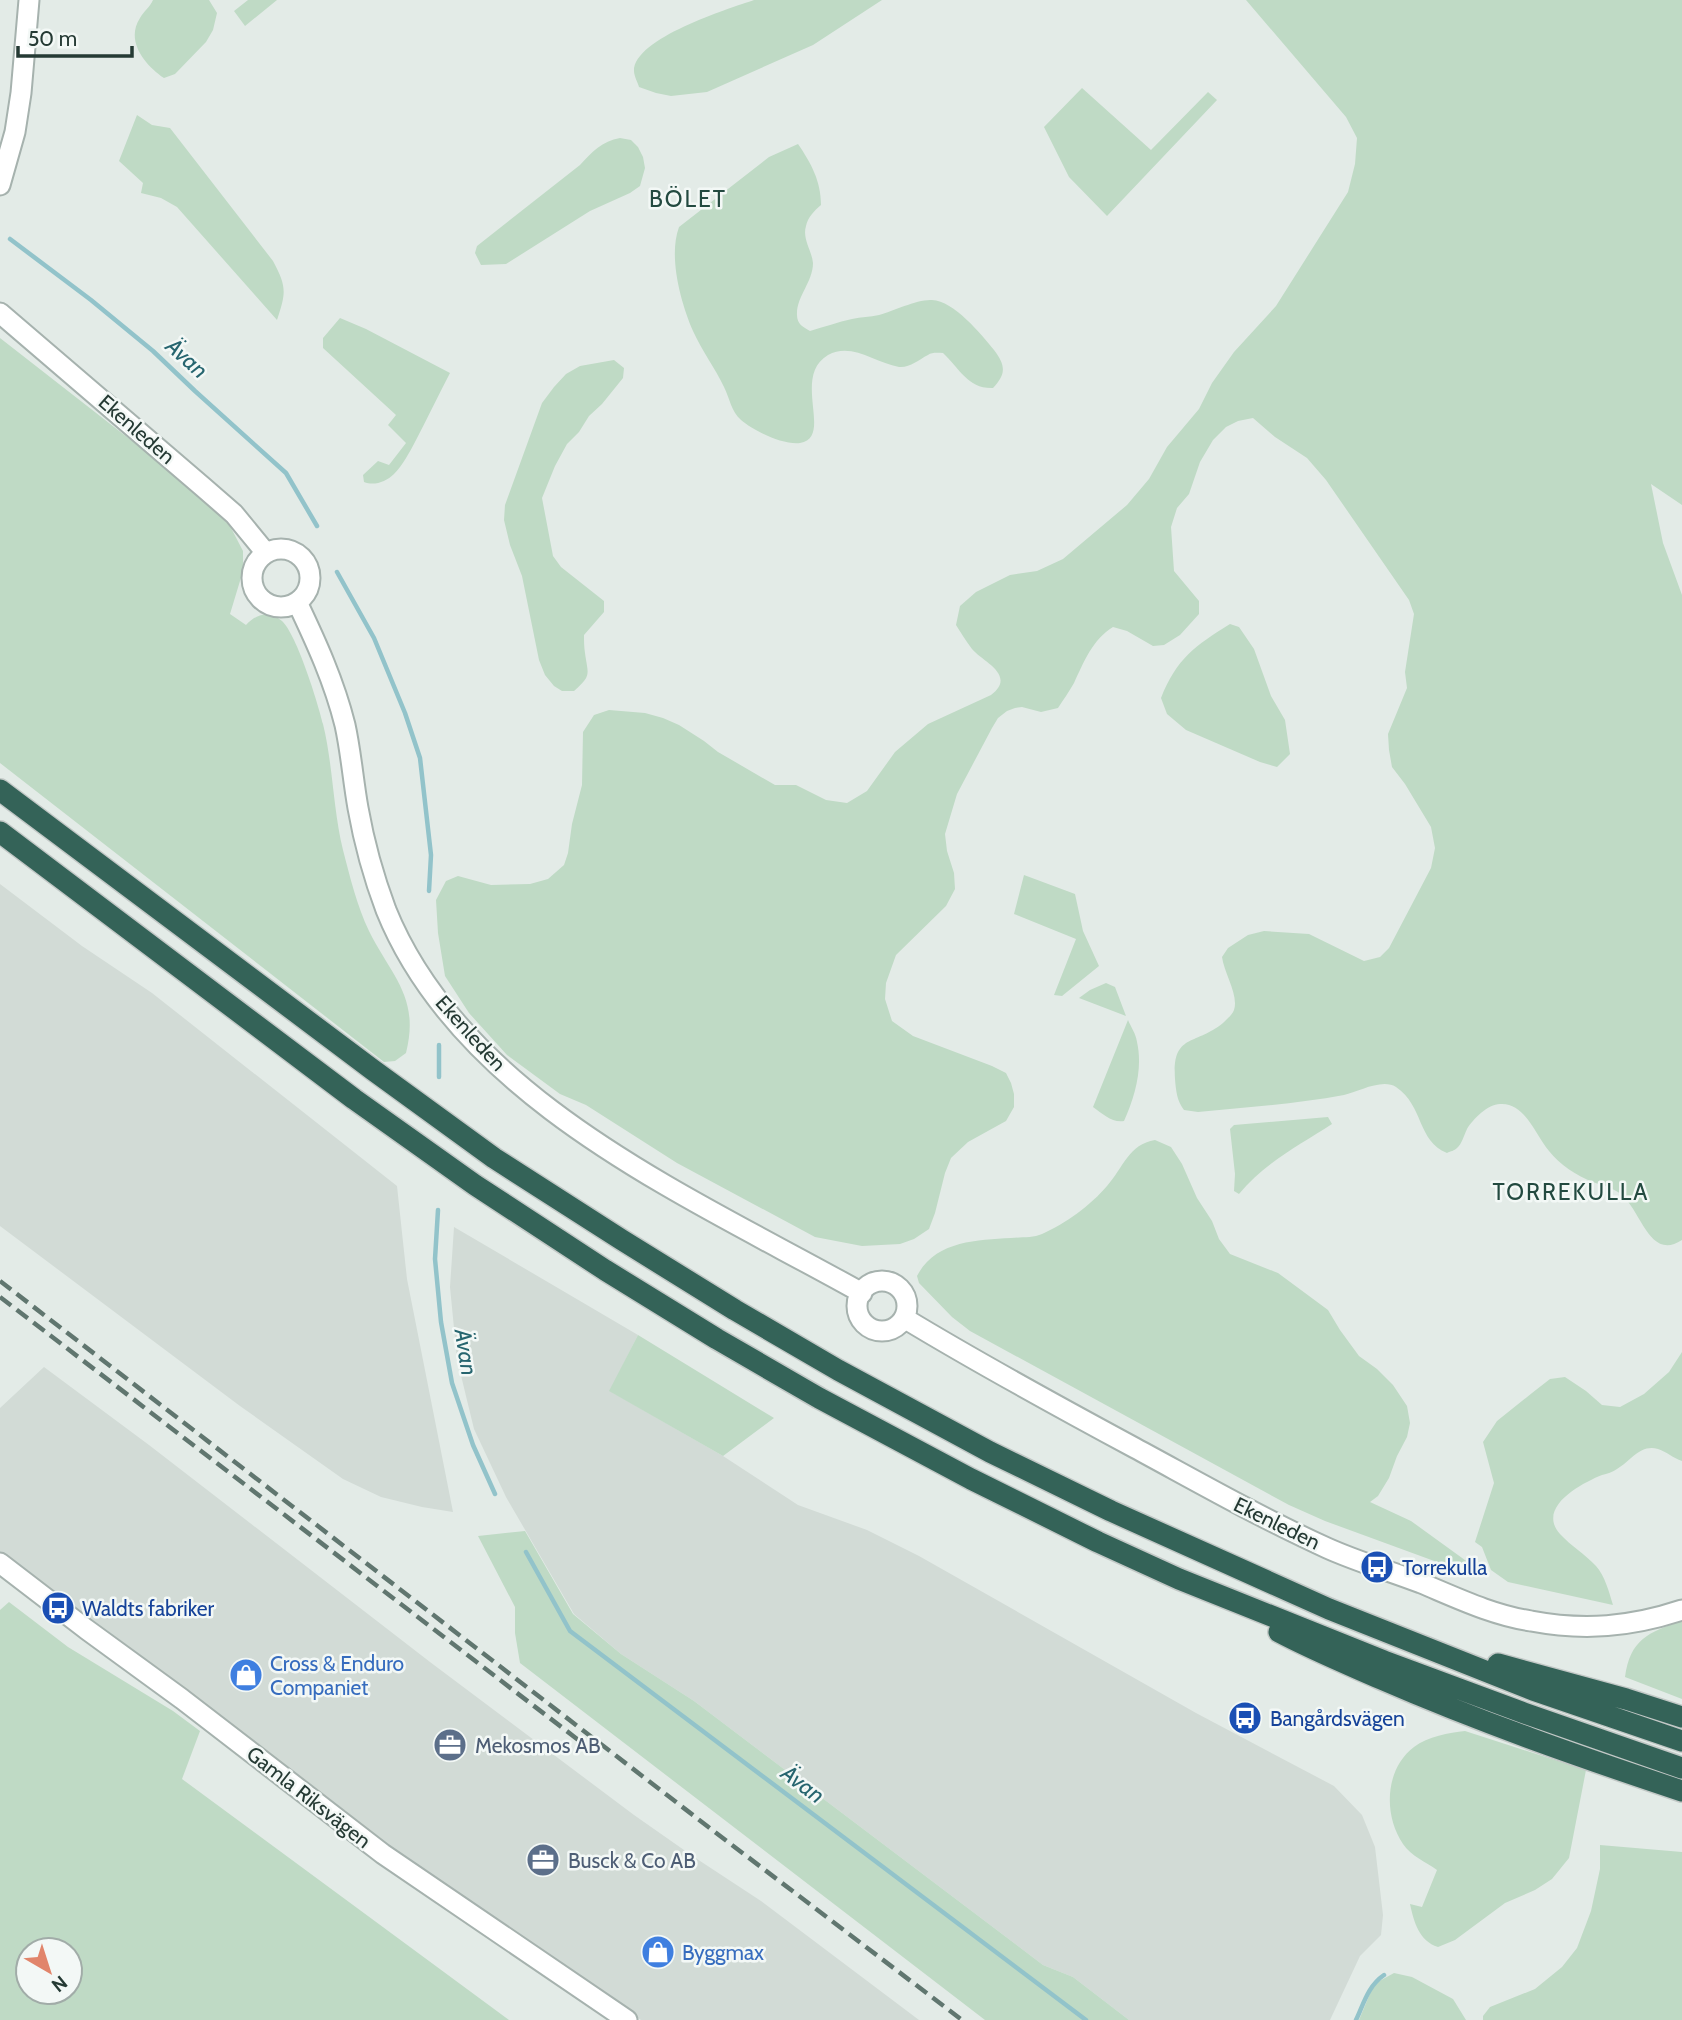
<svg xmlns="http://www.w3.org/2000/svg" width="1682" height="2020" font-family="Cabin,sans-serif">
<rect width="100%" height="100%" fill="#e3ebe7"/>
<path fill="#d2dbd6" d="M0 884 82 946 152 993 397 1186 407 1279 453 1512 422 1507 381 1497 343 1479 240 1406 0 1226Z
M454 1227 638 1335 610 1391 723 1456 798 1505 867 1530 919 1556 1196 1713 1334 1786 1362 1815 1375 1847 1383 1915 1381 1935 1360 1956 1330 2020H1129L1073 1977 1043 1965 694 1701 621 1654 574 1614 506 1497 474 1429 457 1359 450 1287Z
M44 1367 149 1445 430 1662 634 1815 694 1857 761 1901 919 2020H641L401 1855 180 1685 96 1622 0 1555V1408Z"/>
<path fill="#bfdac5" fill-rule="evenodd" d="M153 0H209L217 13 213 30 206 42 175 74 164 78C145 65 125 41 140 18 144 11 150 7 153 0Z
M248 0H277L245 26 234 11Z
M754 0H882L813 45 707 92 671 96 656 93 639 87C638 83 634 76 634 71 634 38 728 9 754 0Z
M1246 0H1682V505L1651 484 1663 543 1682 595V1240C1650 1261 1642 1213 1622 1195 1612 1187 1604 1186 1593 1182 1577 1176 1559 1164 1549 1151 1536 1136 1525 1102 1500 1104 1488 1104 1473 1119 1467 1129 1464 1135 1462 1144 1457 1148 1454 1151 1451 1151 1447 1153 1417 1141 1424 1106 1396 1087 1382 1078 1358 1092 1344 1095 1296 1104 1247 1107 1198 1112L1184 1110C1177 1101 1176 1091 1175 1079 1172 1033 1195 1046 1223 1023 1227 1019 1232 1015 1234 1010 1239 995 1224 973 1222 957L1228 948 1248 935 1264 931 1309 934 1364 961 1380 957 1389 948 1431 868 1435 848 1431 827 1405 784 1392 767 1389 750 1388 734 1407 688 1405 672 1414 614 1409 600 1326 480 1307 458 1275 437 1253 418 1238 421 1226 427 1213 440 1200 462 1189 494 1177 508 1171 527 1174 571 1199 601V614L1180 635 1164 645 1153 646 1127 631 1113 627C1092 640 1084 662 1074 683 1069 692 1063 700 1058 708L1041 712 1022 707 1015 708 1007 711 998 718 992 728 957 794 945 834 947 851 954 873 955 889 946 906 896 955 886 983 885 999 892 1021 913 1036 992 1066 1006 1073 1011 1083 1014 1094V1107L1006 1121 968 1142 951 1158 945 1173 935 1213 929 1229 914 1239 900 1244 862 1246 815 1237 677 1163 586 1105 560 1094 507 1055 469 1013 445 976 438 933 436 900 446 881 458 876 491 885 530 884 548 879 564 865 568 853 572 824 582 785 583 732 594 715 609 710 645 713 663 718 679 725 704 741 718 752 775 785H796L826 800 847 803 867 791 895 752 928 724 991 695C1017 675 983 662 972 649 966 641 961 633 956 625L960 606 976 592 1010 575 1037 571 1063 559 1127 505 1149 479 1167 447 1199 409 1212 383 1234 352 1276 306 1348 192 1355 164 1357 138 1346 117Z
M1082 88 1151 150 1208 92 1217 100 1107 216 1069 177 1044 127Z
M137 115 152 125 170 128 273 261C287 287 286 293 277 320L177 207 161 198 141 193 143 183 119 161Z
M620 138 631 140 638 147 643 157 645 168 640 186 630 193 590 211 506 264 481 265 475 253 477 246 580 165C592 152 602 141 620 138Z
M798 144C811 163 821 181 821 205 814 211 808 217 806 226 802 239 812 251 813 263 813 282 796 297 797 315 797 324 803 327 810 331 824 327 838 322 852 319 861 317 870 317 879 315 894 311 917 299 932 300 954 301 981 334 994 350 1006 366 1006 374 993 388 968 389 960 369 943 353 938 353 932 352 928 355 918 360 910 368 899 367 875 363 852 342 828 355 791 377 834 437 800 443 783 445 754 431 741 420 731 411 730 399 724 387 715 368 702 351 693 331 681 303 668 257 679 227L769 157Z
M340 318 366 329 450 373C438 396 427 419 415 442 409 453 403 465 394 474 386 482 374 486 364 482L363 475 378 461 389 465 406 443 388 425 396 415 323 348V338Z
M0 338 191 487 230 526 243 551V571L230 614 246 625C256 614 269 610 282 621 297 635 318 703 323 724 333 765 333 809 343 850 350 877 357 906 369 931 392 977 420 997 406 1053L395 1061 384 1062 0 763Z
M614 360 624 368 623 378 602 404 589 416 579 432 567 444 555 466 542 498 553 556 561 567 604 601V612L584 635C584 641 584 647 585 653 588 675 592 675 574 691H562L554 686 545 675 539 660 522 576 510 545 504 520 505 505 542 403 554 387 566 374 580 366Z
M1230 624 1239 627 1254 649 1271 696 1285 720 1290 754 1277 767 1260 762 1186 730 1167 714 1161 698C1177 658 1195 646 1230 624Z
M1024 875 1075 894 1083 931 1099 966 1062 996 1054 995 1076 939 1014 914Z
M1106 983 1115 987 1126 1016 1079 998 1090 990Z
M1128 1020C1131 1027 1136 1034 1137 1042 1143 1068 1135 1097 1124 1121 1112 1123 1103 1114 1093 1107Z
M1328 1117 1332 1124C1300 1145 1264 1163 1239 1194L1234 1191 1235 1174 1230 1129 1234 1125Z
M1155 1140 1171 1147 1182 1164 1197 1198 1212 1221 1219 1239 1230 1254 1278 1273 1328 1310 1340 1330 1359 1356 1377 1369 1393 1385 1407 1406 1410 1423 1407 1437 1397 1456 1389 1478 1378 1496 1370 1502 1411 1521 1469 1563 1473 1567 1471 1573H1467L1325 1521 1289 1505 970 1331 952 1317 919 1283 917 1276C935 1241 976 1240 1011 1238 1021 1237 1033 1238 1042 1234 1065 1224 1091 1205 1107 1186 1123 1168 1129 1144 1155 1140Z
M638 1335 774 1418 723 1456 609 1391Z
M1682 1352V1461C1673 1458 1667 1452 1658 1449 1640 1444 1631 1461 1617 1469 1613 1472 1607 1474 1602 1475 1582 1483 1536 1507 1560 1534 1571 1546 1585 1554 1596 1566 1605 1576 1609 1592 1613 1605L1508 1582 1491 1570 1482 1547 1475 1542 1494 1483 1483 1442 1497 1421 1532 1393 1550 1379 1565 1377 1586 1391 1602 1405 1620 1407 1644 1394 1669 1372Z
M525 1531 573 1614 621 1654 694 1701 1043 1965 1073 1977 1129 2020H985L520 1663 515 1633V1607L478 1536Z
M9 1602 68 1647 173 1711 200 1731 182 1779 509 2020H0V1610ZM70 1950V1992H28V1950Z
M1682 1621V1699L1625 1677C1630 1640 1648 1632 1682 1621Z
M1465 1731 1586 1770 1569 1858 1552 1879 1535 1890 1505 1903 1455 1940 1438 1947C1419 1941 1414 1922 1410 1904L1422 1907 1437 1870C1426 1862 1411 1856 1403 1844 1383 1814 1385 1769 1414 1747 1428 1736 1449 1733 1465 1731Z
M1600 1845 1682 1852V2020H1483V2016L1490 2007 1535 1989 1562 1967 1577 1948 1591 1911 1600 1869Z
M1394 1973 1412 1977 1453 1999 1466 2020H1359L1374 1984Z"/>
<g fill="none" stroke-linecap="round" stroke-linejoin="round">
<path stroke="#92c3ca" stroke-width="4.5" d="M10 239 91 300 153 351 195 391 286 473 317 526
M337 572 374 638 405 713 420 758 431 855 429 891
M439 1045V1077
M438 1210 435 1259 441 1322 452 1383 473 1445 495 1494
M526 1552 570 1631 1086 2020
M1356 2020C1364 2003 1368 1986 1384 1975"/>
<defs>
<path id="tertiary" d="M0 185 15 132 21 93 29 0
M0 313 203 487 234 514 266 553
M252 578a29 29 0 1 1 58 0a29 29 0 1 1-58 0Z
M297 602C316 642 334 681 345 725 351 752 353 780 358 808 364 842 374 878 386 910 463 1101 693 1198 862 1293
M857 1306a25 25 0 1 1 50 0a25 25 0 1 1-50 0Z
M904 1318C980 1364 1057 1406 1135 1448 1198 1482 1261 1518 1327 1548 1358 1562 1390 1571 1421 1583 1457 1598 1492 1615 1531 1621 1584 1631 1631 1627 1682 1610
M0 1563 86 1629 182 1699 383 1854 627 2020"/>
<path id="motorway" d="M0 790 373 1070 494 1158 622 1240 735 1310 838 1370 990 1452 1111 1511 1329 1609 1533 1690 1682 1741
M0 832 354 1099 475 1185 605 1270 717 1339 819 1398 971 1479 1098 1542 1179 1579 1384 1661 1524 1713 1682 1768
M1279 1632C1313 1650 1347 1664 1381 1679 1480 1722 1580 1757 1682 1791
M1498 1664 1626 1699 1682 1717"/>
</defs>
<use href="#tertiary" stroke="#a6b2ae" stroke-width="23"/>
<use href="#motorway" stroke="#c2c8c6" stroke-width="24"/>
<use href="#tertiary" stroke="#fff" stroke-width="19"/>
<use href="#motorway" stroke="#346358" stroke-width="21"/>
<path stroke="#60766f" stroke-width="4.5" stroke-dasharray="14 7" stroke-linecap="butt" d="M0 1281 711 1829 962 2020
M0 1297 581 1742"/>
</g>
<defs>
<symbol id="bus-disc" viewBox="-11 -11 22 22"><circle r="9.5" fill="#1a4fb4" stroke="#f3f8f6"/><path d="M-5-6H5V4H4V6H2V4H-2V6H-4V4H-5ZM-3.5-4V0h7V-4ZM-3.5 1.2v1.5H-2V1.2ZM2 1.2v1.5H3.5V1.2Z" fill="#fff"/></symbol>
<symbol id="shop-disc" viewBox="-11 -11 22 22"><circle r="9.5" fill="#3f7fe0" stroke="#f3f8f6"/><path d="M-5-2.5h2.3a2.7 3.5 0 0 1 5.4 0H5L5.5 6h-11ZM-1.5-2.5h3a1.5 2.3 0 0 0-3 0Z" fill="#fff"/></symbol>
<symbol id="office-disc" viewBox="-11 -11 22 22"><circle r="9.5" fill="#5c6f8a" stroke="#f3f8f6"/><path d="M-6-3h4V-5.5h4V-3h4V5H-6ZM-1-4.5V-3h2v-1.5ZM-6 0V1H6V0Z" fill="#fff"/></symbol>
</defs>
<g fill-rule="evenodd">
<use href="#bus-disc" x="1358" y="1548" width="38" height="38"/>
<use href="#bus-disc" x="39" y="1589" width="38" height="38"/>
<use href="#shop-disc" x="227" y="1656" width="38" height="38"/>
<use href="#bus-disc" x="1226" y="1699" width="38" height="38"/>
<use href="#office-disc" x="431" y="1726" width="38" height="38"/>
<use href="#office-disc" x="524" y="1841" width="38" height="38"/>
<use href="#shop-disc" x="639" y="1933" width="38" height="38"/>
</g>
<g text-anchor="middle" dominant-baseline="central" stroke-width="5" stroke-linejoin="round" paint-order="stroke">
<g font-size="21" fill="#253a34" stroke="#f3f8f6">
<text transform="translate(137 429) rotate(41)">Ekenleden</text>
<text transform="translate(471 1033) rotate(48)">Ekenleden</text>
<text transform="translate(1277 1523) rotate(26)">Ekenleden</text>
<text transform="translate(309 1797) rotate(38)">Gamla Riksvägen</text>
</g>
<g font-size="21" fill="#164399" stroke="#f3f8f6" text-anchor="start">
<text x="1402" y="1567">Torrekulla</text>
<text x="82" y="1608">Waldts fabriker</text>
<text x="1270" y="1718">Bangårdsvägen</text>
</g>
<g font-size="21" fill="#366cbe" stroke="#f3f8f6" text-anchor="start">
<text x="270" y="1663">Cross &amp; Enduro<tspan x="270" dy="24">Companiet</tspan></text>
<text x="682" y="1952">Byggmax</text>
</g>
<g font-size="21" fill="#4e5e75" stroke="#f3f8f6" text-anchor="start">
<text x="475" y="1745">Mekosmos AB</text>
<text x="568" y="1860">Busck &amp; Co AB</text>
</g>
<g font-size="23" letter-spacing="2" fill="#234a40" stroke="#f3f8f6">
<text x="688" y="199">BÖLET</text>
<text x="1571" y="1192">TORREKULLA</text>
</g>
<g font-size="23" font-style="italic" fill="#26656f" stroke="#f3f8f6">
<text transform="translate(187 358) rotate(42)">Ävan</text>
<text transform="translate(466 1352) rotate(81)">Ävan</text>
<text transform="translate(803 1784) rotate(37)">Ävan</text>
</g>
</g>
<g transform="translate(49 1971) rotate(141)"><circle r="33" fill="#f3f8f6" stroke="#a1aca8" stroke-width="2"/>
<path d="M0-5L12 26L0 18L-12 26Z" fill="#e1856b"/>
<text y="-10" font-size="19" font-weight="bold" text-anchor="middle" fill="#253a34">N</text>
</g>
<path d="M18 46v10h114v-10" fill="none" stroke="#253a34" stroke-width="3.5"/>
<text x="28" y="46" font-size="21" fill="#253a34" stroke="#f3f8f6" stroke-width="5" paint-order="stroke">50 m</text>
</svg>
